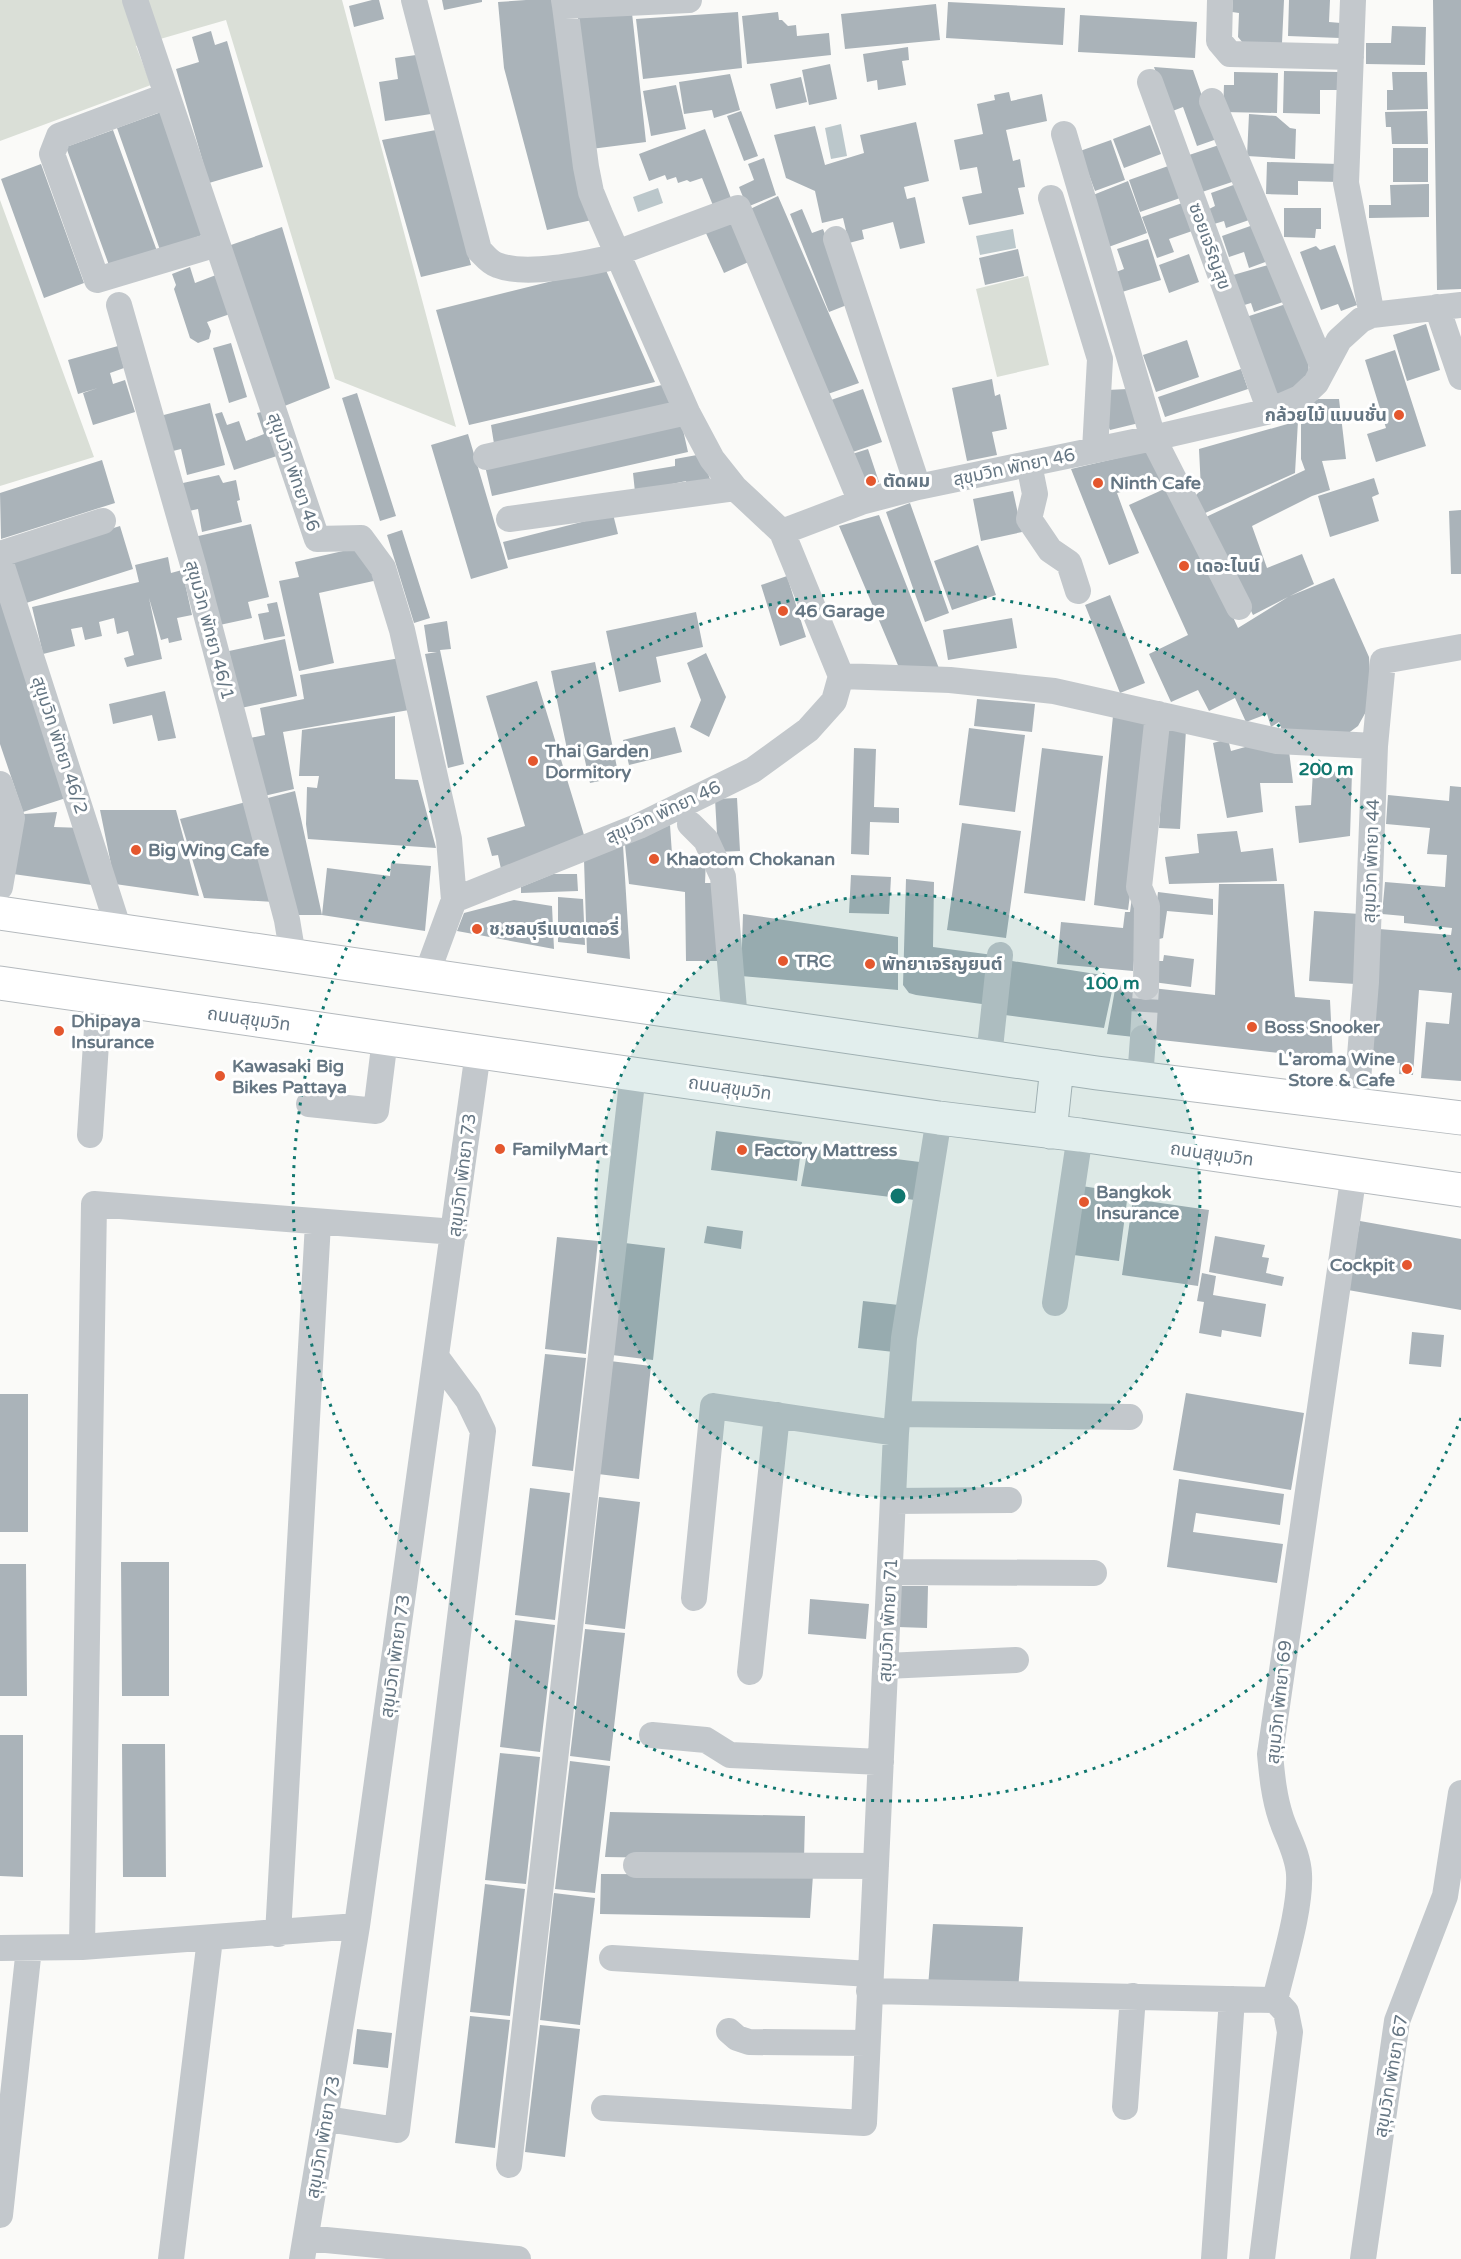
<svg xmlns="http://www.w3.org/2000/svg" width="1461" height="2259" font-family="'Varela Round','Noto Sans Thai',sans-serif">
<rect width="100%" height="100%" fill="#fafaf8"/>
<path fill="#dadfd7" d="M0 0H342L456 427 335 379 226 20 136 46 151 85 0 141Z
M0 200 94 457 0 486Z
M1028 276 1049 365 997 377 976 289Z"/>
<path fill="#bbc7cb" d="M841 124 847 156 831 159 825 128Z
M658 188 663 203 638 212 633 197Z
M1013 229 1016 248 980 255 976 236Z"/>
<path fill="#aab3b9" d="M372 0H379L384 19 354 27 349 6Z
M442 0H482V2L444 10Z
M526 0H557L592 220 547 230 504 68 498 2Z
M1233 0H1284L1282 43 1248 49 1238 37 1239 13 1232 12Z
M1289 0H1330L1329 22 1341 23 1340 38 1288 36Z
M1433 0H1461V289L1437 290Z
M948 2 1065 8 1063 45 946 38Z
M936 4 940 40 845 49 841 14Z
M738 12 742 68 643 79 636 19Z
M778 12 779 20H782L788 26 796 25 797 36 829 33 831 55 747 64 742 16Z
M632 13 646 142 591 149 578 18Z
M1080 15 1197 22 1195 58 1078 52Z
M1392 26 1426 27 1425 65 1366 64V43H1391Z
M211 31 215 45 227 41 263 167 209 183 176 69 199 62 192 37Z
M908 47 909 60 902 61 906 85 878 90 877 80 867 82 863 54Z
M423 54 431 114 385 121 379 82 398 79 395 58Z
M830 64 837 99 809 105 802 70Z
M1154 67 1193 70 1217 139 1197 146 1183 107 1170 112Z
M1284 71 1338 72V90H1320V114L1283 113Z
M1234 72 1278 73 1277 113 1223 112 1224 85H1234Z
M1392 72H1427L1428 109 1387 110V90H1393Z
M730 74 740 110 714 118 712 110 684 114 679 82Z
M801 77 807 102 776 109 770 84Z
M676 85 686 129 651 136 643 91Z
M1009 92 1011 101 1042 94 1047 121 1006 130 1013 161 1020 159 1025 187 1018 188 1024 214 969 225 962 197 982 193 977 167 960 170 954 140 983 134 977 104 995 100 994 95Z
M164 111 208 233 160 250 117 128Z
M741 111 758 156 744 161 727 116Z
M1427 111 1428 144H1392L1391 127H1386L1385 112Z
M1249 114 1276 116 1290 128 1296 129 1295 159 1247 156Z
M916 122 929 181 904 187 907 199 915 197 925 243 900 249 893 222 862 230 864 239 849 243 843 218 822 223 815 191 786 178 774 135 815 126 825 165 864 153 860 135Z
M1150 125 1161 154 1124 168 1113 139Z
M705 129 732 201 714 208 702 178 690 182 687 180 678 183 676 177 667 180 665 175 649 181 639 154Z
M113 130 157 251 110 268 66 147Z
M436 130 471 265 421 277 382 140Z
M1111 140 1125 180 1095 191 1080 151Z
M1225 143 1238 180 1202 192 1189 155Z
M1393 148H1428V182H1393Z
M764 158 776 195 747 207 739 187 754 180 748 164Z
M1267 162 1339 164 1338 182 1298 181V195L1266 194Z
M41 164 84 283 44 298 1 179Z
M1171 165 1183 197 1140 212 1129 180Z
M1128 181 1147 233 1103 249 1093 195Z
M1239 183 1252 219 1226 228 1224 221 1214 224 1209 209 1215 206 1211 193Z
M1429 184V217L1369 218V205H1391L1390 185Z
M778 196 859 383 825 395 748 210Z
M1188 201 1198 229 1169 239 1174 252 1157 258 1142 217Z
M1284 208H1321V229H1316L1315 238 1284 237Z
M802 209 812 233 823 229 852 303 829 312 790 214Z
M734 218 753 260 724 273 705 231Z
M1256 224 1268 261 1249 268 1244 252 1229 257 1222 236Z
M282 227 330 388 282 407 228 246Z
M1148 239 1161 280 1122 292 1116 272 1124 269 1117 249Z
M1335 245 1357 305 1341 311 1338 304 1321 310 1300 252 1316 246 1320 250Z
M1018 249 1024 276 985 285 979 258Z
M1189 254 1199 282 1169 293 1159 265Z
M1268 265 1283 302 1254 312 1251 303 1241 306 1233 275Z
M190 267 195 283 216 275 230 314 207 322 211 331 209 339 198 343 190 338 174 289 176 285 172 274Z
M605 268 655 382 469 425 436 310Z
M1289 303 1308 347 1309 381 1277 401 1243 318Z
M1426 324 1440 370 1407 381 1393 335Z
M1187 340 1199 377 1156 392 1143 355Z
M231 343 247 397 229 403 213 348Z
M118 346 124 368 110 373 113 384 125 380 135 412 93 425 83 393 98 388 78 394 68 360Z
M1395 350 1426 446 1376 462 1367 434 1386 428 1365 360Z
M1241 369 1248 389 1165 417 1158 397Z
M992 379 995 396 1000 394 1007 429 992 432 997 455 967 461 952 388Z
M666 384 675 406 495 450 491 425Z
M863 389 882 442 850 453 831 400Z
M1128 389 1139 423 1110 430 1105 420 1107 390Z
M357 393 396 516 380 521 342 398Z
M1318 399H1339L1346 459 1322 461 1330 490 1312 496 1252 526 1267 568 1302 554 1314 584 1290 596 1334 578 1369 657 1371 686 1368 708 1358 726 1343 737 1283 733 1279 722 1271 727 1267 714 1246 722 1235 698 1209 711 1198 690 1171 702 1149 654 1188 635 1129 505 1173 485 1238 628 1288 597 1253 615 1206 517 1305 470 1301 459V409Z
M210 403 225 465 187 475 181 449 165 453 156 417Z
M266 411 280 455 234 470 215 414 222 412 227 425 239 421 246 441 264 434 257 413Z
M681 421 688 452 492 496 485 466Z
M1298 421 1295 473 1203 514 1194 497 1201 490 1199 449Z
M468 434 508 568 471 579 431 445Z
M868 449 879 482 864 488 852 454Z
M1152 450 1163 481 1117 493 1139 553 1109 565 1071 469Z
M697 455 703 459 711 482 687 488 686 481 635 492 633 473 675 466V459Z
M102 460 115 503 1 539 0 493Z
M219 475 223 483 236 480 240 500 237 501 242 522 202 532 198 509 180 513 174 485Z
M1374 478 1379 494 1372 497 1379 521 1330 537 1318 496Z
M1013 491 1022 532 981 541 973 499Z
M910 503 949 613 925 622 886 512Z
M1461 510V574H1451L1449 511Z
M613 514 618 534 508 560 503 542Z
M879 515 940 671 900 670 839 526Z
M251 524 269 597 248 602 252 618 215 626 194 537Z
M120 526 133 569 23 604 9 561Z
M402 530 430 618 414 623 387 535Z
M978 545 996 595 952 610 934 561Z
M356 548 378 580 319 593 334 663 299 671 279 581 299 577 295 562Z
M168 557 171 573 182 570 192 615 177 618 182 640 169 643 168 638 161 640 149 598 162 659 127 667 124 658 134 655 128 631 117 634 114 618 99 622 102 636 85 640 82 627 71 629 75 646 43 654 32 607 139 582 135 565Z
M787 576 806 637 780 646 761 585Z
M0 585 69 797 23 812 0 744Z
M1110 595 1145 683 1120 693 1085 605Z
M277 602 285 636 264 640 258 614 269 612 267 604Z
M696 612 703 647 656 657 661 682 619 692 606 631Z
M1012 618 1017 648 948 660 943 630Z
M447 621 451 649 440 650 464 764 448 768 425 654 437 652H428L424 625Z
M285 639 297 696 241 708 229 651Z
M706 653 726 697 709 737 690 727 701 700 687 663Z
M400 658 409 710 283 732 294 789 264 796 250 738 265 735 260 708 304 699 300 675Z
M595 662 619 777 590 783 584 756 569 759 551 671Z
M537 681 584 835 501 869 498 855 492 856 487 838 525 826 486 696Z
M165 691 176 738 158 741 152 715 113 724 109 704Z
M977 699 1035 704 1032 732 974 726Z
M395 716V779L418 780 436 848 308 839 306 824 307 787 317 788 319 776H299L302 730Z
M1113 716 1153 722 1128 910 1094 905Z
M675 727 682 752 629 765 623 740Z
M969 728 1025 735 1015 812 959 805Z
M1166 728 1186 730 1180 829 1159 828Z
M1228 739 1231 751 1256 744 1289 751 1293 783H1260L1263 812 1227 818 1213 743Z
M854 748 876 749 874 807 899 808V823L870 822 869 855 851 854Z
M1042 748 1103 756 1085 901 1024 893Z
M1313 771 1352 772 1350 836 1299 843 1295 806 1311 805Z
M1450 786 1461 787V1081L1421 1078 1426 1022 1449 1024 1452 993 1419 990 1413 1075 1399 1074 1400 1063 1369 1061 1379 929 1451 935 1452 928 1404 923V916L1382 914 1385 882 1445 887 1447 855 1427 854 1430 828 1386 824 1388 795 1449 801Z
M295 791 322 915H294L264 799Z
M737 798 740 851 718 852 715 799Z
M246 802 274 902 204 898 180 819Z
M100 810H176L199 896 115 884Z
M57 812 54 827 83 828 92 885 13 874 24 814Z
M962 823 1021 831 1006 938 947 930Z
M670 825 672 854 706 859 705 883H716L719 961H686L685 892 629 884 625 845Z
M1237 831 1241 852 1273 848 1277 881 1169 884 1165 857 1199 853 1197 834Z
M623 845 630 959 587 953 584 860Z
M391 863 431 866 425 931 322 915 327 868 390 876Z
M553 874H577L578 891 521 893V887Z
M851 875 891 877 889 914 849 913Z
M906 879 934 882 933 947 993 955 989 1005 916 995 909 993 903 985Z
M1219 884H1284L1295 997 1330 1000 1333 1061 1298 1055 1107 1034 1116 984 1215 995Z
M1158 892 1213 899V915L1167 911 1163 938 1152 941Z
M558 897 583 899 585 945 558 942Z
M1132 897 1140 898 1133 971 1057 964 1061 922 1123 928 1125 912H1130Z
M514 900 552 906 554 949 457 931 464 913Z
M1314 911 1360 914 1355 984 1309 981Z
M743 914 898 937V990L741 976Z
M1164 955 1194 959 1191 987 1153 982 1155 961H1163Z
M1012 961 1115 977 1104 1028 1005 1015Z
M716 1131 802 1142 797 1181 711 1170Z
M808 1148 928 1163 923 1201 801 1186Z
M1075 1185 1128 1193 1119 1261 1066 1254Z
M1133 1199 1209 1210 1198 1286 1122 1275Z
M1360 1221 1461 1239V1310L1348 1290Z
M707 1226 743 1231 741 1249 704 1243Z
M1215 1236 1265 1245 1262 1257 1269 1258 1266 1273 1284 1277 1282 1286 1209 1272Z
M557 1237 598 1241 586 1354 545 1349Z
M625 1243 665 1248 653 1360 612 1355Z
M1202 1273 1216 1276 1213 1295 1266 1304 1261 1337 1222 1330 1221 1337 1199 1333 1204 1302 1197 1301Z
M863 1301 899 1305 894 1352 858 1348Z
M1412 1332 1444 1335 1441 1367 1409 1364Z
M545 1354 586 1358 573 1471 532 1466Z
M610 1361 651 1366 639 1479 598 1474Z
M1186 1393 1304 1413 1291 1490 1173 1470Z
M0 1394H28V1532H0Z
M1179 1479 1284 1494 1280 1525 1196 1513 1193 1532 1283 1544 1277 1583 1167 1567Z
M530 1488 570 1493 555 1620 515 1615Z
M599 1497 640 1502 625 1629 585 1624Z
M121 1562H169V1696H122Z
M0 1564H26L27 1696H0Z
M899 1586H928L927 1628 898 1627Z
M810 1599 869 1604 866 1639 808 1634Z
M515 1620 555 1625 540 1752 500 1747Z
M585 1629 625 1633 610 1761 570 1756Z
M0 1735H23V1877L0 1876Z
M122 1744H165L166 1877H123Z
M500 1753 540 1757 526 1884 485 1880Z
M570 1761 610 1766 595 1893 555 1889Z
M610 1812 805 1816 804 1860 605 1857Z
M601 1874 813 1875 810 1918 600 1914Z
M485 1884 525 1889 510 2016 470 2012Z
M554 1893 595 1898 580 2025 540 2020Z
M933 1924 1023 1927 1018 1990 928 1987Z
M470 2016 510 2020 495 2148 455 2143Z
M540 2025 580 2029 565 2157 525 2152Z
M357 2029 392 2033 388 2068 353 2064Z"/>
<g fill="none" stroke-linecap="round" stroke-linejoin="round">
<path stroke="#d5d9db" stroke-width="26" stroke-dasharray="26 13" stroke-linecap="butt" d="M1143 1038 1146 987"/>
<defs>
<path id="highway" d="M0 913 1097 1073 1461 1118
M0 983 939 1118 1080 1135 1461 1190
M1050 1132 1057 1067"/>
</defs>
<use href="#highway" stroke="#b4b9bd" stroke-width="35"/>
<path stroke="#c3c8cc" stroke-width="26" d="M135 0 317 539 361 538 383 568 402 630 449 839 454 900 426 976
M414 0 479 250C484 255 490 263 497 265 527 277 587 263 619 256
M564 0 565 6 689 0
M1220 0 1219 41 1230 54 1351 57
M1353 0 1346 183 1372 315
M565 6 586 167 591 192 600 214 687 412 712 459 735 488 782 532
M1150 82 1270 411
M166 96 59 136 52 154 97 280 217 244
M1212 101 1323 367
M1064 134 1153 438 1239 607
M1051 198 1100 359 1095 450
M836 239 918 487
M617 253 738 208 861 502
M119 305 194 568 287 920 293 956
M1437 307 1461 377
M486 457 687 412
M1029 464 1035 494 1029 519 1050 550 1069 563 1078 591
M509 519 735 488
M0 554 103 521
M0 560 119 930
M841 676 950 680 1054 691 1277 741 1375 746
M0 784 12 818 0 887
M690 824 706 840 723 877 735 1021
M454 900 639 826 753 770 808 730 834 701 841 676 782 532 861 502 918 487 1153 438 1270 411 1300 398 1316 383 1339 340 1361 320 1372 315 1461 305
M1146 987 1147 906 1139 887 1158 714
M989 1057 1000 955
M1140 1079 1143 1038
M309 1104 376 1111 385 1039
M1356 1105 1366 982 1375 746 1383 661 1461 647
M90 1135 99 998
M1055 1303 1080 1135
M898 1414 1130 1417
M894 1501 1009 1500
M891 1572 1094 1573
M694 1598 713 1406 896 1433
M886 1666 1016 1660
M750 1672 777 1415
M652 1735 706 1740 730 1755 881 1762
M636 1865 876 1866
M278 1934 318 1223
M82 1947 94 1204 455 1232
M0 1948 82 1947 357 1926
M612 1958 870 1974
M869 1991 1275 2000
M1275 2000C1283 1965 1301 1909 1299 1874 1298 1854 1287 1836 1281 1818 1274 1797 1272 1776 1270 1754L1354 1173
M729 2031 737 2038 749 2042 867 2043
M1125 2107 1133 1996
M604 2108 864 2123 896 1433 904 1338 939 1118
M327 2119 397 2130 483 1431 468 1400 437 1358
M509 2165 633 1074
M0 2215 29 1948
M306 2238 518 2259
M171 2259 210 1939
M302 2259 357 1926 478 1052
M1214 2259 1232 1999
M1262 2259 1290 2032 1286 2012 1275 2000
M1363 2259 1397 2021 1445 1896 1461 1793"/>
<use href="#highway" stroke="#fff" stroke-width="33"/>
</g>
<circle cx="898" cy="1196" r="302" fill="#0f766e" fill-opacity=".12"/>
<g fill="none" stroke="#0f766e" stroke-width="3" stroke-dasharray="3 6">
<circle cx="898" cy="1196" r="302"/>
<path d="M1461 1418A605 605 0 1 1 1461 974"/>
</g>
<g fill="#e4572e" stroke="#fff" stroke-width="2">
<circle cx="1399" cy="415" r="6"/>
<circle cx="871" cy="481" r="6"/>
<circle cx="1098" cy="483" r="6"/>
<circle cx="1184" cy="566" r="6"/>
<circle cx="783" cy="611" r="6"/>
<circle cx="533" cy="761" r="6"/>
<circle cx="136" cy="850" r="6"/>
<circle cx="654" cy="859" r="6"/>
<circle cx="477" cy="929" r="6"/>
<circle cx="783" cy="961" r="6"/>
<circle cx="870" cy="964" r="6"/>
<circle cx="1252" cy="1027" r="6"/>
<circle cx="59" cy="1031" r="6"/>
<circle cx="1407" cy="1069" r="6"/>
<circle cx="220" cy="1076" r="6"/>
<circle cx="500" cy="1149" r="6"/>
<circle cx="742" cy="1150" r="6"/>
<circle cx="1084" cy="1202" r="6"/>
<circle cx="1407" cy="1265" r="6"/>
</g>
<g text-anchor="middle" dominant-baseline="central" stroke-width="6" stroke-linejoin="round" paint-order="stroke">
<g font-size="18" fill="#657683" stroke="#fff">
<text transform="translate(1210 246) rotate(70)">ซอยเจริญสุข</text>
<text transform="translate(1014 467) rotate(-12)">สุขุมวิท พัทยา 46</text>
<text transform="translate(294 472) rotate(71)">สุขุมวิท พัทยา 46</text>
<text transform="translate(210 630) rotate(75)">สุขุมวิท พัทยา 46/1</text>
<text transform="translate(60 745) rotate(72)">สุขุมวิท พัทยา 46/2</text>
<text transform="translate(663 812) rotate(-25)">สุขุมวิท พัทยา 46</text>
<text transform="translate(1371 861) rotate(-88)">สุขุมวิท พัทยา 44</text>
<text transform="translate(249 1019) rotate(8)">ถนนสุขุมวิท</text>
<text transform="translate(730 1088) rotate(8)">ถนนสุขุมวิท</text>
<text transform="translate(1212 1154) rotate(8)">ถนนสุขุมวิท</text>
<text transform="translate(462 1175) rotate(-83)">สุขุมวิท พัทยา 73</text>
<text transform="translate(888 1620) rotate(-87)">สุขุมวิท พัทยา 71</text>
<text transform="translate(395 1656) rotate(-82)">สุขุมวิท พัทยา 73</text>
<text transform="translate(1279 1702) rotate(-84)">สุขุมวิท พัทยา 69</text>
<text transform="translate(1391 2076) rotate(-80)">สุขุมวิท พัทยา 67</text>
<text transform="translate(323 2137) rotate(-80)">สุขุมวิท พัทยา 73</text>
</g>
<g font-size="18" font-weight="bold" fill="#657683" stroke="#fff" text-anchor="start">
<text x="1387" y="415" text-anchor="end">กล้วยไม้ แมนชั่น</text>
<text x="883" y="481">ตัดผม</text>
<text x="1110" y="483">Ninth Cafe</text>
<text x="1196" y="566">เดอะไนน์</text>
<text x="795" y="611">46 Garage</text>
<text x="545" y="751">Thai Garden<tspan x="545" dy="21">Dormitory</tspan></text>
<text x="148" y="850">Big Wing Cafe</text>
<text x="666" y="859">Khaotom Chokanan</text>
<text x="489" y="929">ช.ชลบุรีแบตเตอรี่</text>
<text x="795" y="961">TRC</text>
<text x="882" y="964">พัทยาเจริญยนต์</text>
<text x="71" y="1021">Dhipaya<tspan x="71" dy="21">Insurance</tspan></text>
<text x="1264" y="1027">Boss Snooker</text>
<text x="1395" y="1059" text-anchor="end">L'aroma Wine<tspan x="1395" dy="21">Store &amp; Cafe</tspan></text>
<text x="232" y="1066">Kawasaki Big<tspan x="232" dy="21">Bikes Pattaya</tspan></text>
<text x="512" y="1149">FamilyMart</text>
<text x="754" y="1150">Factory Mattress</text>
<text x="1096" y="1192">Bangkok<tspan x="1096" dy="21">Insurance</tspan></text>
<text x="1395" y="1265" text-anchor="end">Cockpit</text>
</g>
</g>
<circle cx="898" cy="1196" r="9" fill="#0f766e" stroke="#fff" stroke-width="3"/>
<g font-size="18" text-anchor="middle" font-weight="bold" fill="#0f766e" stroke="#fff" stroke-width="6" stroke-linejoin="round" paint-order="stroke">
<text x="1326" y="775">200 m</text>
<text x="1112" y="989">100 m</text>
</g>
</svg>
